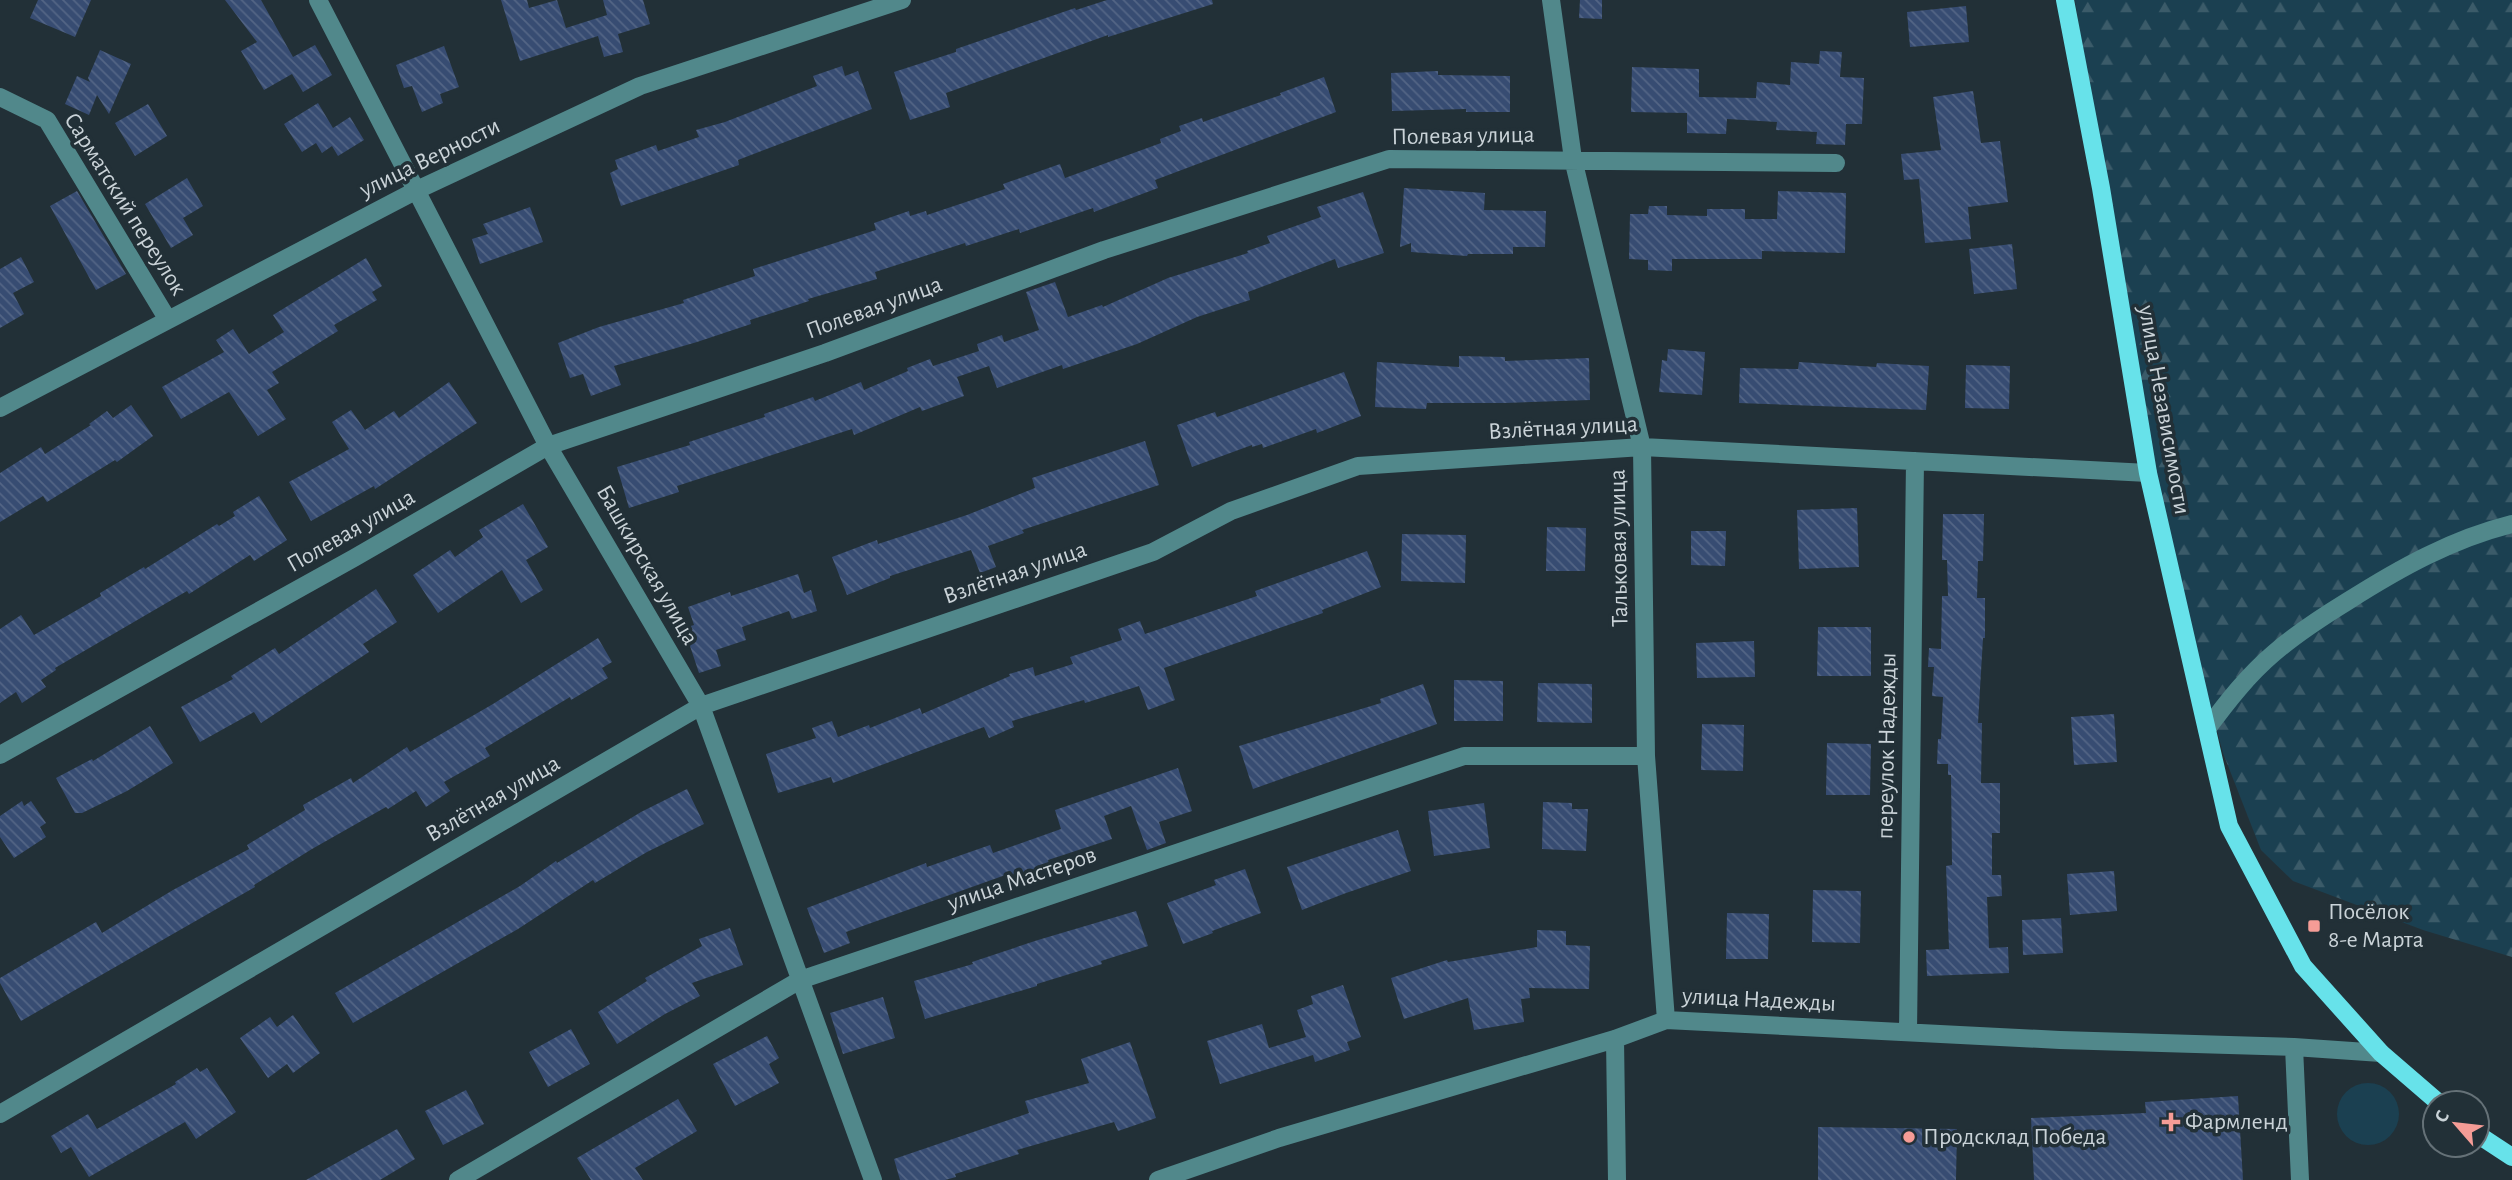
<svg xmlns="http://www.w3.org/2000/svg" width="2512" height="1180" font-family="'Alegreya Sans',sans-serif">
<defs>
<pattern id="forest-firs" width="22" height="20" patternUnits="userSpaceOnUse" patternTransform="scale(1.75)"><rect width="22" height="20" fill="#1b4051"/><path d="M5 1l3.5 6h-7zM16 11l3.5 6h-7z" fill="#3b5b69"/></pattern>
<pattern id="building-back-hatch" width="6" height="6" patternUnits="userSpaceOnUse" patternTransform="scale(1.75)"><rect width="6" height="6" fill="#374c72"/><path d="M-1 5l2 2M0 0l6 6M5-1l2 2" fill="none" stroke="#536585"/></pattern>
</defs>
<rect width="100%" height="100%" fill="#223037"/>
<path fill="#1b4051" d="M2337 1114a31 31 0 1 1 62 0a31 31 0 1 1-62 0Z"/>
<path fill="url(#forest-firs)" d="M2075 0H2512V957L2423 930 2293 881 2261 850 2223 753 2148 473Z"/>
<path fill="url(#building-back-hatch)" d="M38 0H91L75 37 30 18Z
M225 0H261L293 57 315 45 332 75 303 92 292 74 264 90 241 51 257 42Z
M501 0H527L529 8 557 0 566 28 607 15 603 0H643L650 24 618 34 623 52 604 57 598 36 520 61Z
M1107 0H1212L1213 4 1108 37V35L946 93 950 107 910 120 894 72 956 52V49L1075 8 1076 10Z
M1580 0H1602V19L1579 18Z
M1966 6 1969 42 1910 47 1907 12Z
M444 46 459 87 440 94 443 103 422 112 412 86 404 88 396 65Z
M100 50 131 64 109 114 97 95 89 115 65 104 77 76 90 82 88 78Z
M1820 51 1842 52 1840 77 1864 78 1862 124H1846L1845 145 1816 144 1817 132 1776 130 1777 122 1727 119 1726 134 1687 133V113L1631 112 1632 67 1699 69V97L1756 98 1757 82 1790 85 1791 62 1819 64Z
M842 66 845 76 858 71 872 109 738 160 739 165 621 206 610 173 618 169 615 160 656 145 658 151 699 137 696 130 725 122 817 86 813 76Z
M1438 71V75L1510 76V112H1466V109L1392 111 1391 73Z
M1324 77 1336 112 1155 180 1158 188 1094 212 1093 208 1020 233 1019 229 966 246 965 243 875 272 877 279 808 299 809 301 750 320 751 324 697 342 614 366 621 385 591 396 583 374 570 378 558 343 599 327 684 303 683 300 755 276 753 269 876 230 874 223 909 211 910 216 926 211 927 215 1005 189 1003 184 1060 164 1065 178 1161 143 1160 139 1181 131 1179 126 1202 118 1203 122 1281 95 1280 93Z
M1973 91 1981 143 2000 141 2008 202 1968 207 1971 239 1925 243 1919 179 1904 180 1901 154 1941 150 1933 97Z
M318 103 333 128 350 117 364 140 338 156 332 146 322 153 316 143 302 152 284 124Z
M148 104 167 136 135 156 115 123Z
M187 178 203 206 183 218 193 235 171 248 145 204Z
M1404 188 1485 193 1484 210 1546 211 1545 247H1513V254H1468L1467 256 1411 252V243L1400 247Z
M77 191 126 274 96 290 50 206Z
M1778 191 1846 193 1845 253 1762 251V259H1672V271L1648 270V260L1629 259 1630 214H1648L1649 206H1667V215L1707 216V209H1745V219H1777Z
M1363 192 1384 253 1338 268 1335 259 1248 292 1250 300 1197 317 1137 344 1063 369 1062 365 997 388 989 366 957 377 964 396 922 411 920 407 854 435 852 429 677 486 679 492 629 508 617 467 690 445 689 442 765 417 764 414 813 397 815 401 861 382 864 390 908 371 907 368 930 359 933 366 979 351 977 344 1002 335 1004 342 1039 330 1026 292 1055 282 1068 317 1102 305 1103 307 1168 278 1248 253 1247 251 1270 243 1267 236 1321 217 1317 207Z
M530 207 543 242 480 264 472 239 488 234 483 224Z
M2012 244 2017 289 1974 294 1969 249Z
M21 257 34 282 13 293 24 314 0 328V269Z
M366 258 382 286 372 292 377 300 334 325 338 331 272 372 279 383 267 390 286 419 258 436 229 392 181 419 162 387 224 352 216 340 233 329 249 354 284 332 273 315Z
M1668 349 1705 352 1702 395 1659 392 1662 360 1667 361Z
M1459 356 1505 357V361L1589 358 1590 400 1505 403H1427L1426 409 1375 407 1377 362 1459 367Z
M1799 362 1876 367 1877 363 1929 366 1926 410 1739 403 1740 368 1798 369Z
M1966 365 2010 366 2009 409 1965 408Z
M1344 372 1361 416 1317 433 1316 429 1263 448 1262 444 1252 447V445L1192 467 1177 425 1215 412 1217 417Z
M449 382 477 423 375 489 374 486 311 521 289 482 349 449 332 422 351 410 365 430 394 411 399 418Z
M131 405 153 436 117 462 115 460 47 502 43 496 0 522V473L41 447 45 454 91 425 89 424 107 411 113 418Z
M1145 441 1159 485 1022 530 1024 533 988 546 996 567 980 573 971 550 890 576V578L847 595 832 557 877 540 878 544 967 515 1035 488 1032 478Z
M259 496 287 540 254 561 250 555 189 594 187 591 55 668 56 670 41 680 46 687 22 703 16 692 0 703V629L21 615 34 635 101 596 100 593 144 567 145 569 217 524 219 526 235 516 233 512Z
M523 504 548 547 526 560 543 590 521 603 502 570 438 613 413 575 450 550 455 557 483 537 479 530Z
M1857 508 1859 567 1799 569 1797 510Z
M1943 514H1984L1983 561H1978L1977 598H1985V638H1983L1978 723H1982L1981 783H2000V833H1992V875H2001L2002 896 1987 897 1989 948 2008 947 2009 973 1927 976 1926 950 1949 949 1946 866 1952 865 1951 775H1948V764H1937L1938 739H1941L1943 697 1932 696 1934 667H1928L1929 648 1941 649 1942 596H1948L1947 560H1942Z
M1547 527 1586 528 1585 571H1546Z
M1691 531H1726L1725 566 1691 565Z
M1402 534 1466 535 1465 583 1401 581Z
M1367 551 1381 587 1322 610 1323 613 1164 668 1175 700 1148 710 1139 686 1085 703 1084 700 1012 721 1014 727 989 738 984 727 833 783 831 777 778 793 766 754 816 738 812 728 832 721 838 737 869 725 870 728 920 708 922 714 1010 676 1009 674 1033 667 1035 676 1073 664 1070 657 1122 640 1118 629 1140 621 1145 634 1257 596 1255 591Z
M798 574 804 593 811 590 817 611 792 619 789 611 742 627 746 640 716 650 721 666 699 673 684 628 694 625 688 607 730 592 731 596Z
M376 589 397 622 363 644 369 652 261 723 254 712 200 742 181 707 233 679 231 676 275 648 279 654Z
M1818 627H1871V676H1817Z
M598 638 612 662 602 668 608 678 571 700 570 697 485 748 490 756 444 782 450 791 426 807 416 791 388 809 386 807 312 849 254 885 255 887 21 1021 0 983V978L96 922 102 933 173 890 249 849 247 845 305 810 303 805 351 778 353 783 407 747 410 752 493 704Z
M1754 641 1755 677 1697 678 1696 643Z
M1454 680 1503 681V721H1454Z
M1538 683 1592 684V723L1537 722Z
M1423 684 1437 724 1253 789 1239 746 1381 703 1380 699Z
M2114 714 2117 762 2074 765 2071 717Z
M1702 724 1744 725 1743 771 1701 770Z
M150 726 173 763 127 791 82 813H75L56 778 92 759 93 761Z
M1827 743 1871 744 1870 795H1826Z
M1178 768 1192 811 1159 822 1166 843 1147 850 1131 806 1104 816 1112 839 1048 860 1050 868 1014 881 1011 873 846 932 850 943 824 953 807 908 926 863 927 867 990 845 993 853 1061 829 1055 810Z
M687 789 704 824 647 852 595 883 593 880 518 929 353 1023 335 993 520 886 556 861 557 863 641 812Z
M22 801 24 806 31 801 46 823 40 827 46 837 14 858 0 837V816Z
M1543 802 1572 803V809H1588L1586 851 1542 849Z
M1484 803 1490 848 1434 856 1428 811Z
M1398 830 1411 871 1346 893 1302 910 1287 867Z
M1245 869 1261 913 1212 931 1213 933 1183 944 1167 903 1216 885 1214 880Z
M2114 871 2117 911 2070 915 2067 874Z
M1813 890 1861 891 1860 943 1812 942Z
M1136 911 1148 946 1101 961 1102 964 1037 984V986L925 1019 914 981 973 964 972 962 1038 940Z
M1727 913 1769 914 1768 959H1726Z
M2061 918 2063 953 2023 955 2022 920Z
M730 928 743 965 692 983 700 996 665 1014 617 1044 598 1012 647 981 645 978 702 946 699 939Z
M1537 930 1566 931V945L1590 946 1589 989 1529 988 1530 998 1521 999 1524 1022 1474 1030 1468 998 1404 1019 1391 978 1447 960 1448 962 1537 947Z
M1343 985 1361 1037 1347 1042 1350 1050 1315 1062 1313 1055 1220 1084 1207 1041 1262 1024 1269 1048 1306 1037 1297 1010 1313 1004 1311 996Z
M883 997 895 1038 843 1054 830 1013Z
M293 1015 320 1053 293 1073 287 1064 268 1078 240 1038 270 1017 277 1027Z
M571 1029 590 1064 548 1087 529 1052Z
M767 1036 779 1058 769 1064 779 1083 735 1106 713 1064Z
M1130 1042 1156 1118 1118 1131 1114 1122 1017 1150 1019 1154 955 1174 956 1177 945 1180H900L894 1159 1029 1113 1025 1101 1089 1083 1081 1059Z
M197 1068 200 1072 207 1068 236 1112 196 1139 185 1122 89 1177 71 1147 61 1153 51 1136 88 1114 97 1129 176 1084 175 1082Z
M466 1090 484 1124 443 1145 425 1111Z
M2238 1096 2243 1180H2034L2031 1118 2146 1113 2145 1102Z
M678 1099 697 1131 635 1168 643 1180H591L577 1158Z
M1818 1127 1957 1129 1956 1180H1818Z
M397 1129 415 1159 380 1180H306Z"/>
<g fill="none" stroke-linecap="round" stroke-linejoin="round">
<path stroke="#51888b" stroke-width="18" d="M318 0 548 446 701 706 873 1180
M1551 0 1573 159 1642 447 1646 756 1666 1020
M0 97 47 120 168 320
M0 408 417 190 640 86 902 0
M2207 729C2227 702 2248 675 2274 653 2297 633 2322 617 2348 601 2400 568 2452 539 2512 524
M0 755 354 558 548 446 825 353 1104 250 1389 159 1836 163
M1908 1032 1915 461
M1615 1039 1617 1180
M2294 1047 2300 1180
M0 1114 701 706 1153 552 1231 511 1358 466 1642 447 2148 473
M458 1180 800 980 1464 756H1646
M1158 1180 1279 1138 1615 1039 1666 1020 2060 1040 2294 1047 2381 1053"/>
<path stroke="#67e2ea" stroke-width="18" d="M2065 0 2101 188 2148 473 2229 826 2303 966 2381 1053 2439 1103
M2477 1134 2512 1157"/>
</g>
<g fill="#f59c96" stroke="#223037" stroke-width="2.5">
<rect x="2307" y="919" width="14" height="14" rx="3.5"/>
<path d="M2167.5 1111.5h7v7h7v7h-7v7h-7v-7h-7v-7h7z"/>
<circle cx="1909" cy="1137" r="7"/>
</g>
<g text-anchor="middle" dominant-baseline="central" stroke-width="7" stroke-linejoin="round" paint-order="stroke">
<g font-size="24" fill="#cad3d8" stroke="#223037">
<text transform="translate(1463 136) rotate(-1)">Полевая улица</text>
<text transform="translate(430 158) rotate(-26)">улица Верности</text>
<text transform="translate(125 204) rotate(58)">Сарматский переулок</text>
<text transform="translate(874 308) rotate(-20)">Полевая улица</text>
<text transform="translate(2164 410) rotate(80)">улица Независимости</text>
<text transform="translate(1563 428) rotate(-3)">Взлётная улица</text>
<text transform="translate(351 531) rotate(-30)">Полевая улица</text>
<text transform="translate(1619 548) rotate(-91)">Тальковая улица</text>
<text transform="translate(647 565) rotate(60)">Башкирская улица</text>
<text transform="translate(1015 573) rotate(-19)">Взлётная улица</text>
<text transform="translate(1887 746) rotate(-89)">переулок Надежды</text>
<text transform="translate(493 799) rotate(-30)">Взлётная улица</text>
<text transform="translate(1022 879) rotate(-19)">улица Мастеров</text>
<text transform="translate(1759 1000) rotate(3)">улица Надежды</text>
</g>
<g font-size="24" fill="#cad3d8" stroke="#223037" text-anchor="start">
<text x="2328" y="912">Посёлок<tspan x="2328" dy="28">8-е Марта</tspan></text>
<text x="2185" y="1122">Фармленд</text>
<text x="1923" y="1137">Продсклад Победа</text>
</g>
</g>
<g transform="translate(2456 1124) rotate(298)"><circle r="33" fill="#223037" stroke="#657177" stroke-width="2"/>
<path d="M0-5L12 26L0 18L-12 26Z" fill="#f59c96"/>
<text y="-10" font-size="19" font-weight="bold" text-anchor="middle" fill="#cad3d8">С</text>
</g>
</svg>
